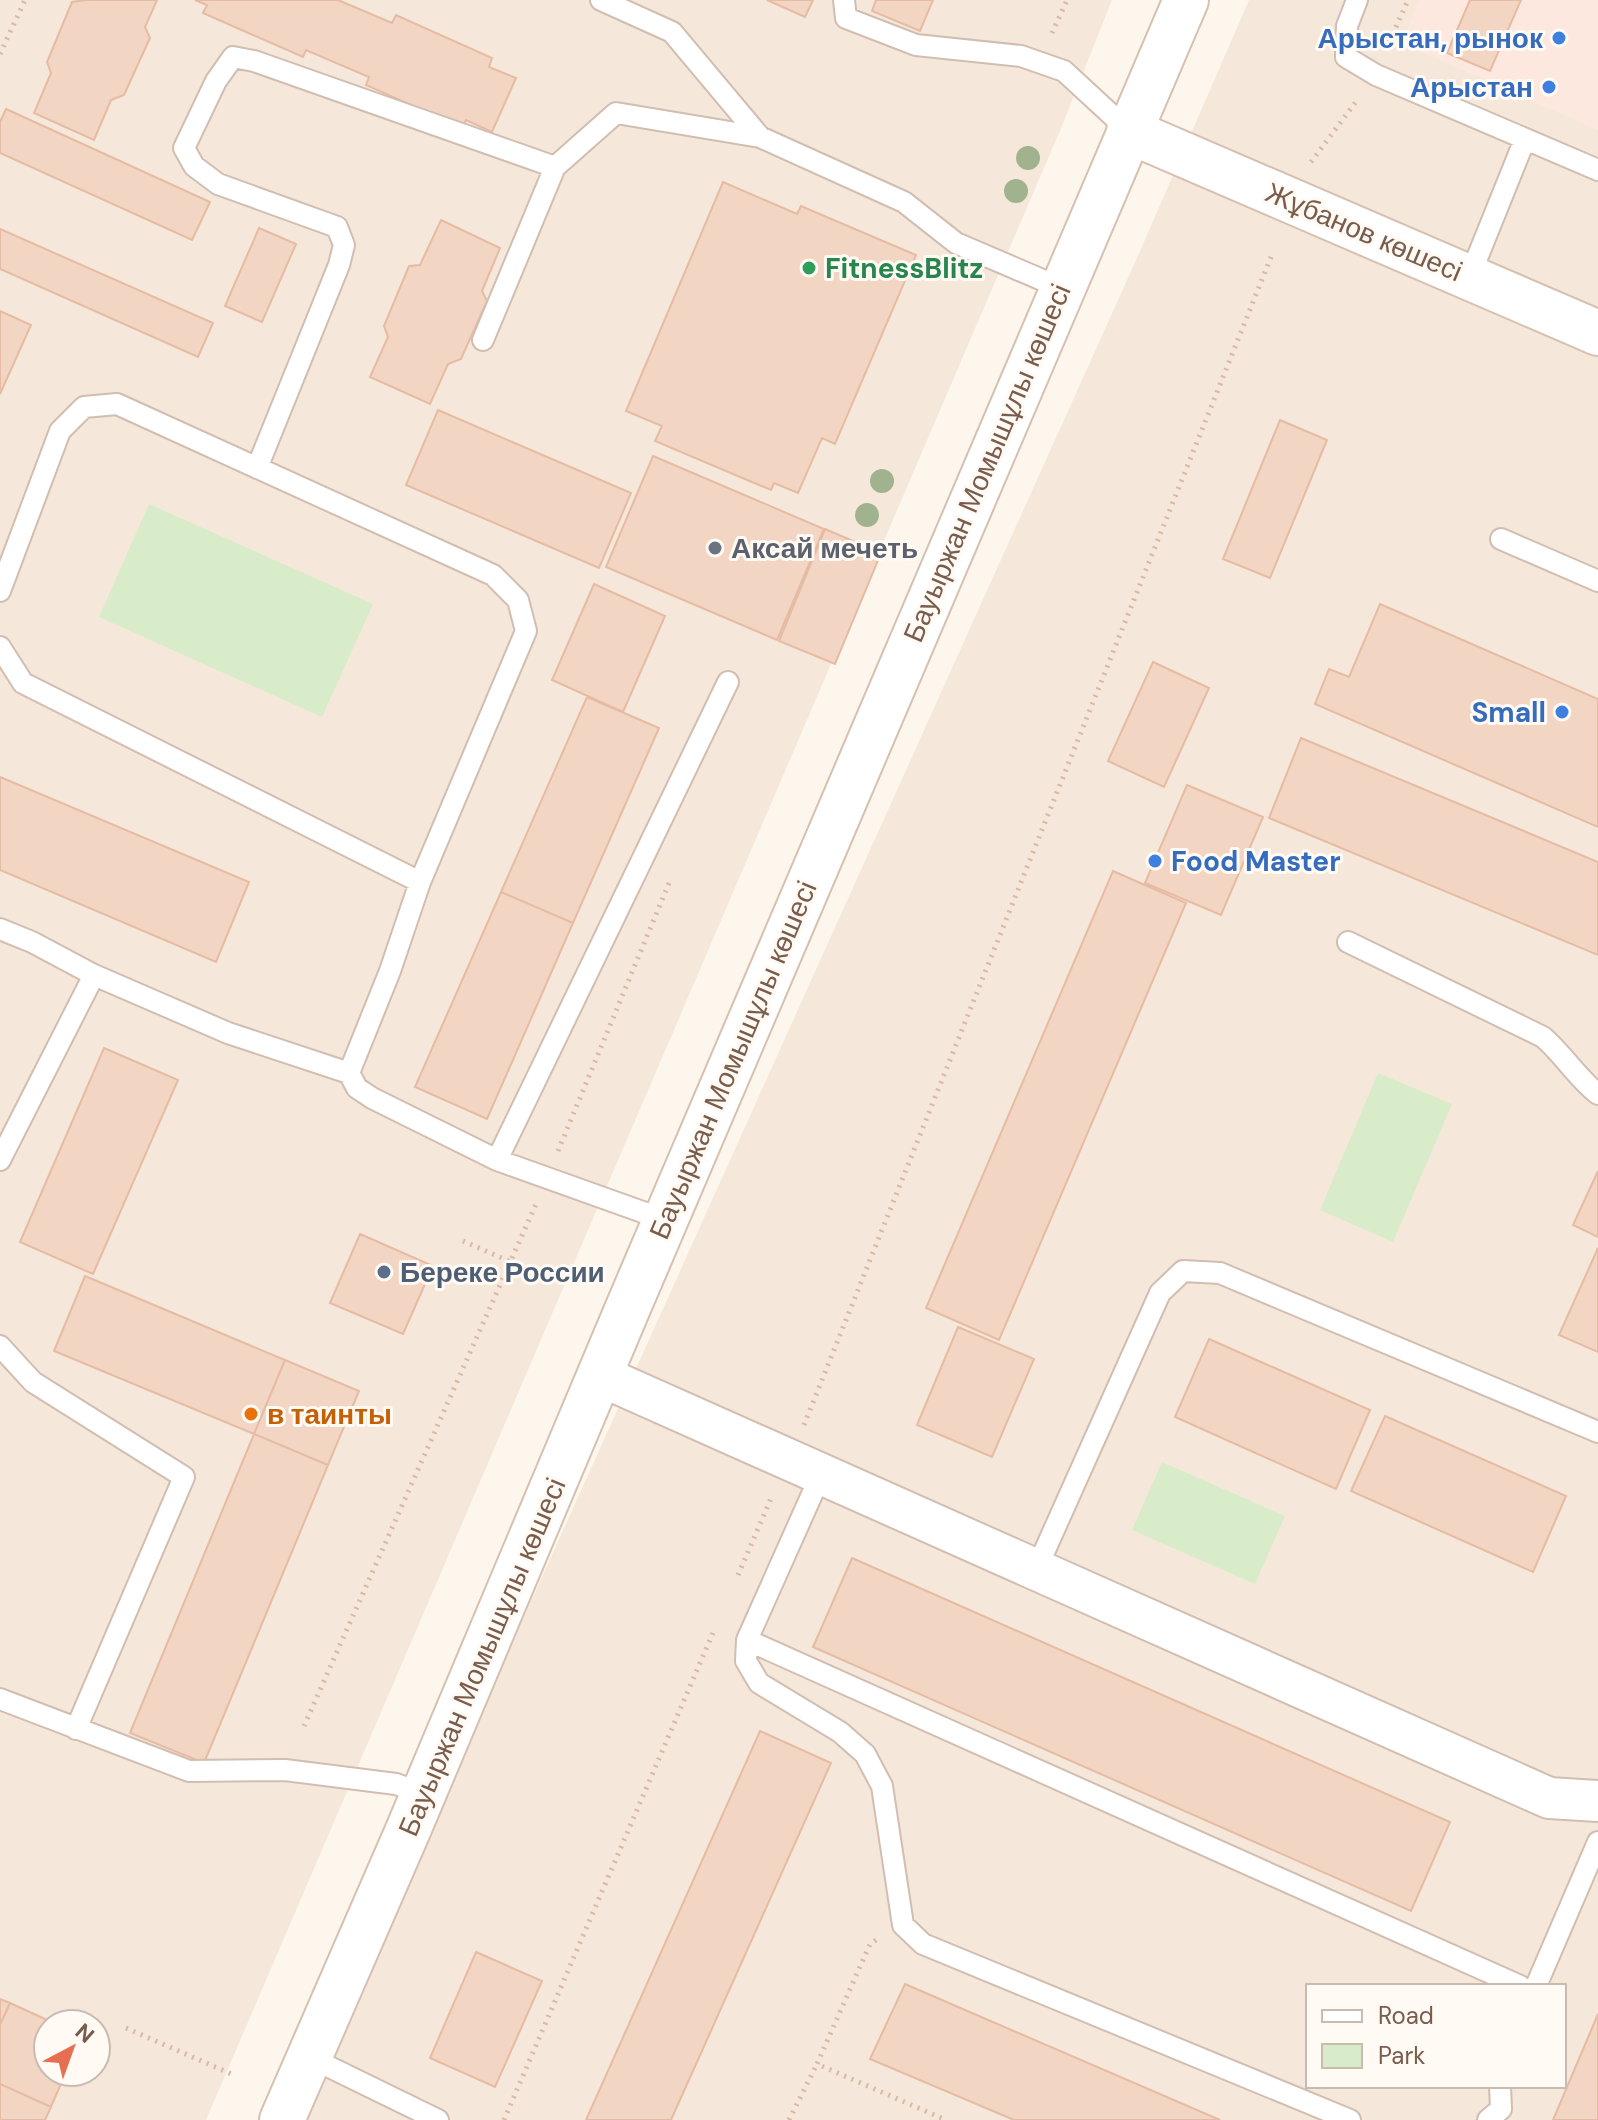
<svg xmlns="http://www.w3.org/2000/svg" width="1598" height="2120" font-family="'DM Sans',sans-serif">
<rect width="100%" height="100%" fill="#fdf6ec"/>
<path fill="#f5e8da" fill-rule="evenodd" d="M0 0H1112L1062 126 206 2120H0ZM48 2024H96V2072H48Z
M1249 0H1598V2120H297L1137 258ZM1308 1986H1564V2086H1308Z"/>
<path fill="#fde8e0" d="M1419 0H1598V130L1402 43Z"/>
<path fill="#d8ecc9" d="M149 504 373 604 322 717 99 617Z
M1378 1073 1452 1104 1393 1242 1320 1210Z
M1162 1462 1285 1516 1255 1584 1132 1530Z"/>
<path fill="#f3d5c3" stroke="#e6bba3" stroke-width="2" d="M157 0 145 27 150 38 124 95 111 100 94 140 34 113 51 73 47 62 72 2 85 0Z
M195 0H338L392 23 396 15 492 58 489 67 516 78 492 132 466 120 462 128 366 85 369 77 306 50 303 57 203 13 207 5Z
M767 0H813L805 17Z
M876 0H933L920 31 872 11Z
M1470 0H1521L1490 71 1447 53Z
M6 109 210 202 192 240 0 153V122Z
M723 182 797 214 801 206 916 255 835 444 822 438 798 493 774 483 771 490 655 441 662 426 626 411Z
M441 220 500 248 482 291 487 301 461 359 448 364 430 404 370 377 388 337 384 326 409 266 420 265Z
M259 228 296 244 262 322 225 306Z
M0 229 213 323 198 357 0 269Z
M0 311 31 325 0 394Z
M438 410 631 493 599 568 406 485Z
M1280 420 1327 440 1270 578 1223 559Z
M653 456 824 529 777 640 606 567Z
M825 529 881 553 835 664 779 641Z
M594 584 665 616 623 712 552 680Z
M1380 604 1598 699V827L1315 704 1329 669 1349 677Z
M1153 662 1209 688 1164 787 1108 761Z
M587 697 659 728 573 923 501 892Z
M1301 738 1598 862V955L1269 818Z
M0 777 249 882 216 962 0 870Z
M1187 785 1263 817 1221 915 1145 883Z
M1113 871 1186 903 999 1340 926 1308Z
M501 892 573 923 487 1119 415 1087Z
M104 1048 178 1080 93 1274 20 1242Z
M1598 1171V1237L1573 1225Z
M360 1234 433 1266 403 1334 330 1303Z
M1598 1248V1352L1559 1335Z
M85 1276 285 1360 254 1434 54 1351Z
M958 1327 1034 1359 992 1457 917 1425Z
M1209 1339 1370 1410 1336 1489 1175 1417Z
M285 1360 359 1391 328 1465 254 1434Z
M1385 1416 1566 1496 1533 1572 1351 1491Z
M254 1434 328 1465 204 1763 130 1733Z
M852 1558 1450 1822 1411 1911 813 1647Z
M760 1731 831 1763 671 2120H586Z
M476 1952 542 1981 495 2087 430 2058Z
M905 1984 1220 2120H1014L870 2059Z
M0 1999 10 2003 0 2025Z
M10 2003 56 2024H48V2072H66L51 2107 0 2084V2025Z
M1598 2014V2120H1553Z
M0 2084 51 2107 45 2120H0Z"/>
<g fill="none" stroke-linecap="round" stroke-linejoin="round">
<defs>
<path id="service" d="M601 0 672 32 760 137
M844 0 846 18 916 45 1021 56 1064 71 1129 131
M1357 0 1347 26 1346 57 1376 75 1598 170
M1469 278 1525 139
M483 340 555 167 616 113 760 137 904 202 956 243 1061 288
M257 468 339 265 344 245 337 227 218 184 194 166 184 148 216 81 233 57 254 61 555 167
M1501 539 1598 581
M0 591 60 431 84 407 117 404 493 575 518 600 526 631 420 882 390 971 349 1073
M0 647 23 683 420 882
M0 929 32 942 94 975 228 1033 349 1073 357 1088 372 1098 497 1160 665 1220
M1348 942 1543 1037C1564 1055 1577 1078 1598 1094
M0 1160 94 975
M497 1160 728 682
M0 1346 33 1382 184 1477 76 1729
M822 1472 747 1640 746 1661 759 1683 840 1732 865 1754 882 1786 903 1925 923 1944 1350 2120
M1036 1570 1160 1293 1183 1271 1220 1273 1598 1432
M747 1640 1520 1986
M0 1699 189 1771 285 1770 396 1784 424 1794
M1536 1986 1598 1842
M309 2057 438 2120
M1488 2120 1501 2109 1500 2086"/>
<path id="minor" d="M601 1376 1549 1798 1598 1801"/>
<path id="secondary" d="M1129 131 1598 333
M282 2120 409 1828 627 1310 1186 0"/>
</defs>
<use href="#service" stroke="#d1beb0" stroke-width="24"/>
<use href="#minor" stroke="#d1beb0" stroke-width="44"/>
<use href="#secondary" stroke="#d6c0b0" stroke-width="48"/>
<path stroke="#d9b8a5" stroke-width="5" stroke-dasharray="2 6" stroke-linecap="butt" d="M1052 33 1067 0
M1386 49 1408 0
M0 54 25 0
M1311 162 1358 99
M558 1151 669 883
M463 1241 511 1262
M804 1425 1273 252
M738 1575 772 1496
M304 1726 536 1204
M876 1940 870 1944 817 2064 946 2120
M126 2028 236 2076
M504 2120 715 1628
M789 2120 817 2064"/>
<use href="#service" stroke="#fff" stroke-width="20"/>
<use href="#minor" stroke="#fff" stroke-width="40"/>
<use href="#secondary" stroke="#fff" stroke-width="44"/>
</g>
<g fill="#a0b28e">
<circle cx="1028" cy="158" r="12"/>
<circle cx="1016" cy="191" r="12"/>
<circle cx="882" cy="481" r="12"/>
<circle cx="867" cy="515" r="12"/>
</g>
<g fill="#3f7fe0" stroke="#fffaf3" stroke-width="3">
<circle cx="1559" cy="38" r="8"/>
<circle cx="1549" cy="87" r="8"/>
<circle cx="1562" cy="712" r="8"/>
<circle cx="1155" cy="861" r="8"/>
</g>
<circle fill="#2e9e5b" stroke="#fffaf3" stroke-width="3" cx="809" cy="268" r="8"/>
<circle fill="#6b7280" stroke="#fffaf3" stroke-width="3" cx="715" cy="548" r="8"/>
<circle fill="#5c6f8a" stroke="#fffaf3" stroke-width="3" cx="384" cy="1272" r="8"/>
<circle fill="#e8710a" stroke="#fffaf3" stroke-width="3" cx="251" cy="1414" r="8"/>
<g text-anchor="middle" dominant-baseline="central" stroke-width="6" stroke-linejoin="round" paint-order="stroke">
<g font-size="28" font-weight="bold" fill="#366cbe" stroke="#fffaf3" text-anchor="end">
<text x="1543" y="38">Арыстан, рынок</text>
<text x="1533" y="87">Арыстан</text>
<text x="1546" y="712">Small</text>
<text x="1171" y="861" text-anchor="start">Food Master</text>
</g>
<g font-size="28" fill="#7a5c4d" stroke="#fffaf3">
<text transform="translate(1364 232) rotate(23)">Жұбанов көшесі</text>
<text transform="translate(987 463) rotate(-67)">Бауыржан Момышұлы көшесі</text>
<text transform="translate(733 1060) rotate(-67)">Бауыржан Момышұлы көшесі</text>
<text transform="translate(482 1657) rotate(-67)">Бауыржан Момышұлы көшесі</text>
</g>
<g font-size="28" font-weight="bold" fill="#27864d" stroke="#fffaf3" text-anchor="start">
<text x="825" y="268">FitnessBlitz</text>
</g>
<g font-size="28" font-weight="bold" fill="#5b616d" stroke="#fffaf3" text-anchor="start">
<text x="731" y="548">Аксай мечеть</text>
</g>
<g font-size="28" font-weight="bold" fill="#4e5e75" stroke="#fffaf3" text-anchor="start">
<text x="400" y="1272">Береке России</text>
</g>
<g font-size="28" font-weight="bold" fill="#c56008" stroke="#fffaf3" text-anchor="start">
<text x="267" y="1414">в таинты</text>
</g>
</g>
<rect x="1306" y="1984" width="260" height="104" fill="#fffaf3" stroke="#cabbb1" stroke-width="2"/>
<rect x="1322" y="2010" width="40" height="12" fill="#ffffff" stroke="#cabbb1" stroke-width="2"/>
<text x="1378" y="2024" font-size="24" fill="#7a5c4d">Road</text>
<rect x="1322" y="2044" width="40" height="24" fill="#d8ecc9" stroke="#cabbb1" stroke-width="2"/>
<text x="1378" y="2064" font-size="24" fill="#7a5c4d">Park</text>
<g transform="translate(72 2048) rotate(41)"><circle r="38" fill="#fffaf3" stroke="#cabbb1" stroke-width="2"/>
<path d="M0-6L14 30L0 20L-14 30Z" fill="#e76f51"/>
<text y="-12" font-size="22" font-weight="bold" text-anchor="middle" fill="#7a5c4d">N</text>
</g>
</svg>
